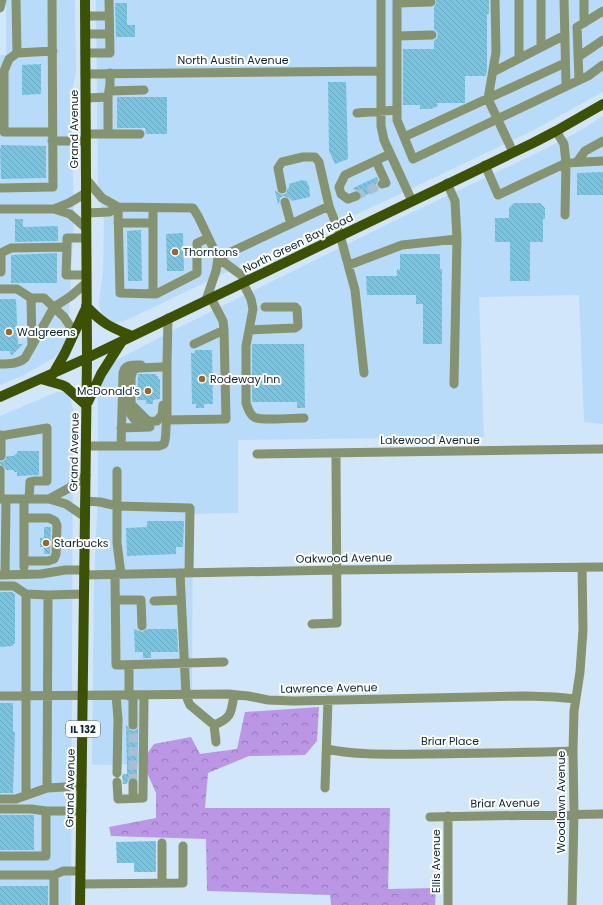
<svg xmlns="http://www.w3.org/2000/svg" width="603" height="905" font-family="Poppins,sans-serif">
<defs>
<pattern id="forest-crowns" width="20" height="18" patternUnits="userSpaceOnUse"><rect width="20" height="18" fill="#ba96e5"/><path d="M2 6a3 3 0 1 1 6 0M12 15a3 3 0 1 1 6 0" fill="none" stroke="#967aba"/></pattern>
<pattern id="building-back-hatch" width="6" height="6" patternUnits="userSpaceOnUse"><rect width="6" height="6" fill="#7bc4e0"/><path d="M-1 5l2 2M0 0l6 6M5-1l2 2" fill="none" stroke="#69a8c1"/></pattern>
</defs>
<rect width="100%" height="100%" fill="#d1e6f8"/>
<path fill="#b8dbf9" d="M6 0H75L76 74 71 94 74 219 68 331 66 341 62 351 52 359 24 375 0 385V55H6Z
M96 0H603V92L532 131 400 194 323 230 284 245 131 318 123 321 114 323 108 322 104 317 100 310 99 302 103 272 104 222 98 182Z
M603 116V424L584 422 579 295 479 297 484 437 238 440V513L193 514 192 690H143L141 764 92 765 94 587 98 485V399L100 386 113 362 178 328 390 223 545 149 581 130Z
M57 392H63L68 395 71 400 73 411 71 905H0V416Z"/>
<path fill="url(#forest-crowns)" d="M319 707 317 741 305 755 249 756 208 773 205 808H390L388 889 436 888 435 905H331L330 895 207 891 206 839 111 836 109 827 156 818V793L142 761 154 744 191 737 200 754 237 749 245 712Z"/>
<path fill="url(#building-back-hatch)" d="M436 0H489V14H487V69L486 76H465V103H437L438 106 431 109H420V105H403V49H434V41L437 38 438 35 437 32 434 29V7L436 4Z
M115 3H127V25H135V37H116Z
M41 64V94L22 95V65Z
M328 82H346L348 159 335 164 329 151Z
M117 97H167V134H146L145 128H117Z
M1 145 46 146V178L1 179 0 148H1Z
M603 172V195H577V173Z
M377 177 378 180 376 185 379 189 362 197 359 191 354 190 353 188Z
M302 180 307 181 308 185H309L310 197 292 201 289 198 284 196 280 198 279 204H278L275 191H276L280 194 283 195 286 193 288 188H289V184Z
M514 203H540L545 208V219H543V242H530V281H510V242H495V218H509V208Z
M15 219H23V227L58 226V241L15 242Z
M141 230 142 281H128L127 231Z
M183 233 184 271H167L166 234Z
M57 253V283H11V255Z
M400 254H440V269H442V344H423V304H416V295H367L366 276H397V269L400 270Z
M0 299H16L18 344H23L11 356 10 351H0Z
M252 344H304L305 408H297V402H252Z
M195 350H212L213 404H204V408H196V404H192L191 353H195Z
M138 374H156V376H158V379H160V399L153 400V404H146V400H137Z
M17 451H39V475L17 476V472H14V470H6L5 467 0 464V462L4 461 7 456H14V455L17 454Z
M147 521H184L183 547H176V554L127 556 126 528 147 527Z
M44 527H51L50 554H44V547H40V538H44Z
M0 592H12L15 594V644H13V646L0 647Z
M134 629 142 632 147 629H177L178 652H151V658H143V652H135Z
M0 703H13V732H15L13 793H0Z
M126 725 130 730 133 731 138 729 137 779 133 777 130 778 128 780 127 784H123L122 776 123 774H127Z
M0 815H34V850H0Z
M156 841V872H134V863H117L116 842Z
M0 886H48V905H0Z"/>
<g fill="none" stroke-linecap="round" stroke-linejoin="round">
<path stroke="#aabfd1" stroke-width="9" stroke-dasharray="9 4.5" stroke-linecap="butt" d="M356 196 382 184
M133 783V725"/>
<path stroke="#869370" stroke-width="9" d="M16 0 17 53 9 59 4 71V132H52
M381 0V126L384 140 412 201
M397 0V120L413 159 588 76 603 65
M495 0 496 52 488 99 513 152
M519 0V58
M541 0V47
M564 0 566 85
M584 0V23
M397 3 431 2
M0 8 2 0
M85 16H109
M85 34H109
M397 36 432 35
M17 53 53 51
M85 53H110L109 0
M578 57 603 40
M493 72 565 35
M85 74 381 71
M579 80 577 27 603 11
M109 91 144 90
M86 98 108 97
M357 113 397 110
M556 131 564 144 566 163 603 161
M86 134H140
M108 134V97L110 84V73
M404 137 565 63
M52 141H86
M376 161 386 183 382 184
M577 162 585 151 603 141
M485 165 498 195 566 163 565 215
M86 179 102 198 118 207
M447 183 455 201 457 239 454 384
M0 188 53 187 52 0
M282 189 278 168 282 162 303 157H315L319 162 329 206 340 235 355 290 364 373
M356 196 348 199 341 194 339 187 345 175 390 154
M285 202 291 224
M118 207 120 293 156 294 197 273V243L208 238
M153 208V294
M0 209H54L70 214 86 228
M54 209 69 203 86 193
M86 213 109 212 118 207 193 208 198 216 218 258 248 280
M118 223H153
M67 247 66 275H86
M0 253H1V272H0
M1 253 11 248 67 247V238H86
M218 258 329 206
M349 265 402 245 457 239
M243 283 251 299 253 309 246 346V403C248 408 249 414 254 417 260 421 295 418 304 418
M0 289H17L31 298H44L64 317 74 332
M31 298 32 346
M206 300 216 271 218 258
M249 330 295 328 298 326 297 309 295 307H265
M194 344 224 330
M0 364C9 364 18 364 25 358L54 307 71 296 86 283
M162 367 138 368 133 370 131 378V415L135 420 139 422 157 421 162 415 163 405
M131 404 148 421
M167 420 226 419 224 330 223 321 211 298
M121 428 150 427
M0 436 47 428V481H35L30 482 29 499
M86 446H159L164 444C167 436 165 428 167 420V363L168 318
M121 446 123 373C125 364 132 365 141 365
M257 454 603 449
M1 456V435
M117 471V543L121 574
M0 499H49L66 504 85 517
M0 499V470
M24 499V567
M49 499 69 488 86 475
M85 501 100 502 117 506 190 508 189 573
M24 518H49L55 521 57 525 56 554 54 559 48 561H24
M180 573 186 696 190 705 214 725 216 742
M115 574 116 665 224 662
M0 575 41 574 65 570H85
M5 575 6 499
M84 575 337 570 603 567
M0 586H14L26 594
M115 600H141L142 626
M154 601 181 600
M312 624 337 623 336 454
M116 695 118 719 117 773
M0 696 228 694 248 696 268 700 294 701 525 696 555 697 576 699
M129 696V665
M133 696V725
M214 725C232 718 231 713 234 695
M327 749C359 756 394 754 427 754 475 753 524 753 573 751
M117 782 118 799 143 798 144 696
M133 783V798
M47 788 48 595 84 594
M325 788 328 700
M26 795V594L48 595
M0 799H16L47 788 82 786
M0 809H31L46 811
M430 817 603 814
M0 856H46V811H82
M0 875H54V905
M54 875 63 871H81
M162 883V843
M81 884 183 883V846
M448 905V816
M572 905 574 814 573 751 574 711 580 672 583 630 582 567"/>
<path stroke="#3d5103" stroke-width="10" d="M86 306C103 324 110 327 132 336
M53 374 65 353 85 310
M41 379 62 385 66 387 86 405
M0 397 87 358 533 143 556 131 603 104
M88 402 101 374 122 341
M80 905 87 358 85 0"/>
</g>
<g fill="#a06525" stroke="#fff" stroke-width="1.5">
<circle cx="175" cy="252" r="4"/>
<circle cx="9" cy="332" r="4"/>
<circle cx="202" cy="379" r="4"/>
<circle cx="148" cy="391" r="4"/>
<circle cx="46" cy="543" r="4"/>
</g>
<g text-anchor="middle" dominant-baseline="central" stroke-width="4" stroke-linejoin="round" paint-order="stroke">
<rect fill="#fff" stroke="#566570" stroke-width="1" x="66" y="721" width="34" height="16" rx="3"/>
<g font-size="10" font-weight="bold" fill="#0e2333">
<text x="83" y="729">IL 132</text>
</g>
<g font-size="11" fill="#0e2333" stroke="#fff">
<text x="233" y="60">North Austin Avenue</text>
<text transform="translate(74 129) rotate(-90)">Grand Avenue</text>
<text transform="translate(298 243) rotate(-26)">North Green Bay Road</text>
<text x="430" y="440">Lakewood Avenue</text>
<text transform="translate(74 452) rotate(-89)">Grand Avenue</text>
<text transform="translate(344 558) rotate(-1)">Oakwood Avenue</text>
<text transform="translate(329 688) rotate(-1)">Lawrence Avenue</text>
<text x="450" y="741">Briar Place</text>
<text transform="translate(70 788) rotate(-89)">Grand Avenue</text>
<text transform="translate(561 802) rotate(-90)">Woodlawn Avenue</text>
<text transform="translate(505 803) rotate(-1)">Briar Avenue</text>
<text transform="translate(436 861) rotate(-90)">Ellis Avenue</text>
</g>
<g font-size="11" fill="#0e2333" stroke="#fff" text-anchor="start">
<text x="183" y="252">Thorntons</text>
<text x="17" y="332">Walgreens</text>
<text x="210" y="379">Rodeway Inn</text>
<text x="140" y="391" text-anchor="end">McDonald's</text>
<text x="54" y="543">Starbucks</text>
</g>
</g>
</svg>
